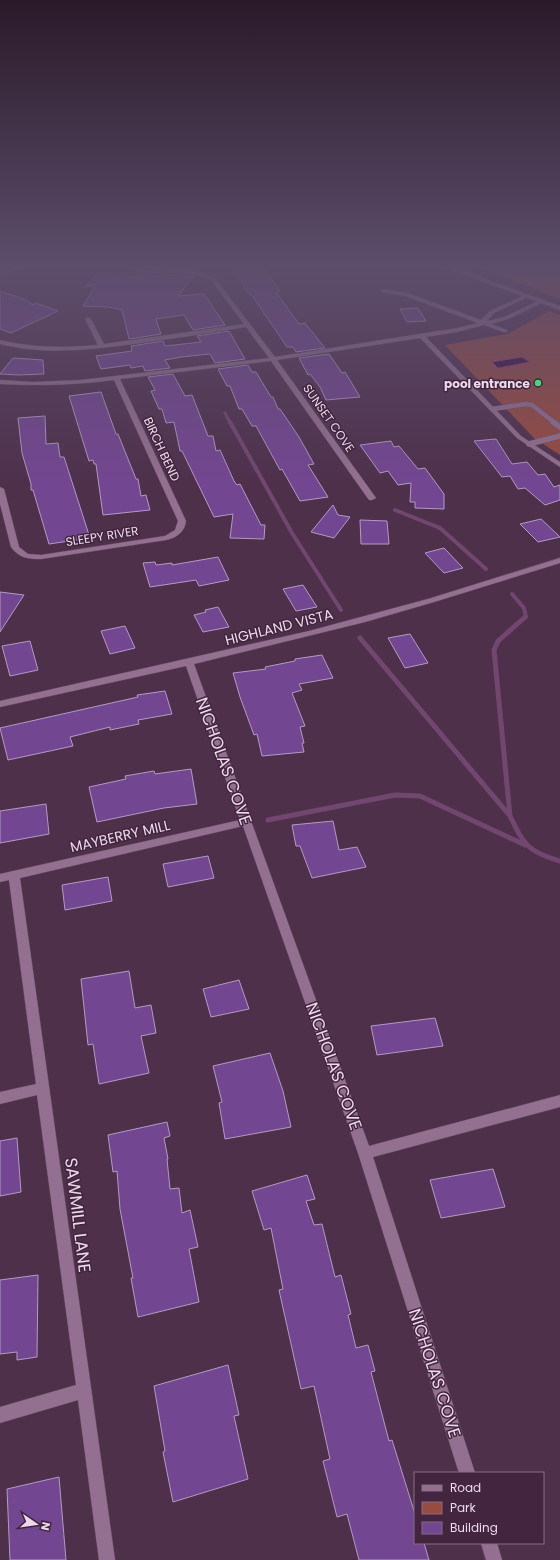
<svg xmlns="http://www.w3.org/2000/svg" width="560" height="1560" font-family="Poppins,sans-serif">
<rect width="100%" height="100%" fill="#4e304b"/>
<path fill="#984b3f" d="M473 265H560V299C530 288 503 276 473 265Z
M549 311 560 315V455L534 438 445 345 507 334Z"/>
<path fill="#3c093a" stroke="#71476f" d="M522 357 530 362 498 368 492 362Z"/>
<g fill="none" stroke-linecap="round" stroke-linejoin="round">
<path stroke="#71476f" stroke-width="3" d="M225 413 230 423"/>
<path stroke="#71476f" stroke-width="4" d="M230 422 292 533 341 610
M395 510 440 528 486 569
M512 594 524 608 526 617 523 619"/>
<path stroke="#71476f" stroke-width="5" d="M524 618 498 641 494 650 510 816C524 845 528 852 560 861
M360 638 510 816
M268 820 395 795 420 796 525 845"/>
</g>
<path fill="#734691" stroke="#b29bc3" d="M160 265H201L197 271Z
M231 265H262L280 291 276 292 299 324 305 323 325 348 296 352 293 347H287L251 294 250 295Z
M137 270 193 277 178 296 204 294 225 325 193 330 184 315 156 319 161 334 129 339 122 310 108 307 83 306 95 286H86L97 274 137 277Z
M0 291 26 300 33 305 36 303 58 311 11 333 0 329Z
M418 308 426 321 407 322 400 309Z
M229 331 245 359 215 363 210 354 181 357 165 360 170 368 145 371 143 366 131 368 130 365 101 369 96 356 132 351 131 346 163 341 165 346 201 342 197 336Z
M329 354 342 373 345 372 360 397 326 400 320 387 310 374 308 375 299 358Z
M13 358 43 360 44 374 19 375 0 374Z
M248 365 252 372H256L271 397H273L278 409H280L299 437 314 464 308 465 328 497 300 501 282 469 280 470 256 426H252L242 409H239L230 386H227L218 369Z
M173 374 185 396 192 395 208 436H213L216 451 220 450 234 481 237 485 240 484 261 525H265L264 539 230 538 233 514 214 517 182 451H180L174 422 166 423 162 409H159L151 391 155 390 148 377Z
M101 392 116 434H118L136 479H138L141 496 146 495 150 510 103 515 96 464H94L93 460 89 461 69 396Z
M45 416 46 444 58 443 60 457H64L90 538 49 544 33 490H31V484L22 453 18 418Z
M496 439 512 464 527 462 538 475 545 474 554 487 560 485V500L545 505 525 488 518 489 510 476 502 477 474 441Z
M391 441 394 447 399 446 418 469 425 468 444 494V509L415 508V502H410L411 483 398 485 388 471 380 473 360 445Z
M333 505 338 515 350 517 334 538 311 532Z
M541 519 560 537 538 542 520 524Z
M360 520 387 521 389 544H361Z
M444 548 463 568 444 573 425 553Z
M218 557 229 580 199 586 196 580 150 587 143 563 155 562 156 565 172 563V565Z
M303 585 317 607 296 611 283 589Z
M0 592 24 595 0 632Z
M218 607 229 627 203 632 194 615 206 612 205 610Z
M125 626 135 648 110 654 101 631Z
M410 634 428 663 405 668 388 638Z
M30 641 38 670 10 676 2 646Z
M322 655 333 678 299 684 302 690 292 693 305 726 300 727 304 743H302L304 752 262 756 257 734 254 735 240 697 233 673 266 669 265 667 295 661V659Z
M165 691 172 714 138 720 139 724 110 730V727L70 737 73 746 8 760 0 728 138 697 137 695Z
M191 769 197 804 164 808 97 822 89 787 126 779 125 776 154 771 155 774Z
M46 804 49 834 0 843V811Z
M333 821 339 850 357 847 366 867 312 878 300 846H296L292 825Z
M208 856 214 878 168 887 163 864Z
M108 877 112 901 65 910 62 885Z
M129 971 135 1008 151 1005 156 1033 141 1036 149 1073 99 1084 93 1044 88 1045 81 979Z
M239 980 249 1009 211 1017 203 989Z
M435 1018 443 1046 377 1055 371 1026Z
M270 1053 283 1091 291 1127 225 1139 219 1103 222 1102 213 1066Z
M167 1122 170 1136 164 1138 168 1159H167L170 1189 179 1188 182 1213 190 1210 198 1247 189 1249 199 1302 138 1317 131 1278H133L120 1209 117 1171 113 1172 108 1135Z
M17 1138 21 1192 0 1196V1141Z
M493 1169 505 1207 441 1218 430 1180Z
M307 1175 315 1199 306 1201 314 1225 322 1224 335 1277 341 1275 351 1314 348 1315 356 1348 368 1345 375 1371 371 1372 389 1441 392 1440 415 1514V1543H424L429 1560H359L347 1514 337 1517 323 1461 330 1459 314 1386 301 1389 279 1290 283 1289 271 1228 264 1230 252 1191Z
M38 1275 37 1357 17 1360V1352L0 1354V1280Z
M228 1365 239 1415 234 1416 248 1479 173 1502 163 1452 165 1451 154 1386Z
M59 1477 66 1560H10L7 1489Z"/>
<g fill="none" stroke-linecap="round" stroke-linejoin="round">
<defs>
<path id="service-far1" d="M492 409 526 404 532 405 555 423"/>
<path id="service" d="M553 422 560 427
M529 444 560 436"/>
<path id="minor" d="M25 265H35L0 275V271Z
M102 265C137 265 183 265 215 278L275 357 457 328 478 323 405 296 381 292V290L383 289 408 293 481 320 490 311 525 295 530 296 494 313 487 321 504 317 540 300H544V302L508 319 491 324 507 330V332H503L484 325 457 332 426 337 521 436 560 462V467L517 438 420 338 277 360 376 498 372 500H369L271 361 120 379 186 521C185 532 176 538 166 540L41 559C28 559 19 558 11 547L0 504V487L4 489 19 547 28 554 41 555 165 536 175 530 178 521 114 380C76 385 39 386 0 384V380L33 382 81 380 269 358 246 327C209 333 171 339 134 344 88 350 45 355 0 344V340C33 348 65 348 98 345L85 319 88 317 91 319 104 344 244 324 211 280 204 277 178 273Z
M560 558V563L434 602 365 622 194 664 369 1146 560 1095V1107L373 1157 475 1473H459L358 1153 243 826 20 878 115 1560H99L78 1400 0 1423V1407L76 1385 37 1095 0 1104V1092L36 1084 9 880 0 882V874L240 820 186 666 0 707V701L309 631 428 599Z
M481 1543H497L502 1560H486Z"/>
<path id="tertiary" d="M438 265H447L560 306V310Z"/>
</defs>
<use href="#service-far1" stroke="#674d65" stroke-width="5"/>
<use href="#service" stroke="#674d65" stroke-width="6"/>
<use href="#minor" stroke="#674d65" stroke-width="1"/>
<use href="#tertiary" stroke="#674d65" stroke-width="1"/>
<use href="#service-far1" stroke="#93708f" stroke-width="4.5"/>
<use href="#service" stroke="#93708f" stroke-width="5.5"/>
<use href="#minor" fill="#93708f" fill-rule="evenodd"/>
<use href="#tertiary" fill="#93708f" fill-rule="evenodd"/>
</g>
<linearGradient id="sky" x2="0" y2="1"><stop stop-color="#2b1a29"/><stop offset="0.55" stop-color="#5d4e6c"/><stop offset="1" stop-color="#5d4e6c" stop-opacity="0"/></linearGradient>
<rect width="560" height="484" fill="url(#sky)"/>
<circle fill="#4ad677" stroke="#432540" stroke-width="1.5" cx="538" cy="383" r="4"/>
<g text-anchor="middle" dominant-baseline="central" stroke-width="3" stroke-linejoin="round" paint-order="stroke">
<g font-size="12" font-weight="bold" fill="#ecd9ea" stroke="#432540" text-anchor="end">
<text x="530" y="383">pool entrance</text>
</g>
<g font-size="12" fill="#ecd9ea" stroke="#432540">
<text transform="translate(329 418) rotate(55)">SUNSET COVE</text>
<text transform="translate(162 449) rotate(65)">BIRCH BEND</text>
<text transform="translate(102 536) rotate(-9)">SLEEPY RIVER</text>
</g>
<g font-size="14" fill="#ecd9ea" stroke="#432540">
<text transform="translate(279 627) rotate(-14)">HIGHLAND VISTA</text>
<text transform="translate(120 836) rotate(-13)">MAYBERRY MILL</text>
</g>
<g font-size="17" fill="#ecd9ea" stroke="#432540">
<text transform="translate(224 761) rotate(70)">NICHOLAS COVE</text>
<text transform="translate(334 1066) rotate(70)">NICHOLAS COVE</text>
<text transform="translate(78 1215) rotate(83)">SAWMILL LANE</text>
<text transform="translate(435 1373) rotate(72)">NICHOLAS COVE</text>
</g>
</g>
<rect x="414" y="1472" width="130" height="72" fill="#432540" stroke="#876d84"/>
<rect x="422" y="1485" width="20" height="6" fill="#93708f" stroke="#876d84"/>
<text x="450" y="1492" font-size="12" fill="#ecd9ea">Road</text>
<rect x="422" y="1502" width="20" height="12" fill="#984b3f" stroke="#876d84"/>
<text x="450" y="1512" font-size="12" fill="#ecd9ea">Park</text>
<rect x="422" y="1522" width="20" height="12" fill="#734691" stroke="#876d84"/>
<text x="450" y="1532" font-size="12" fill="#ecd9ea">Building</text>
<g transform="translate(36 1524) rotate(103)" stroke="#432540" stroke-width="3" paint-order="stroke">
<path d="M0-3L7 15L0 10L-7 15Z" fill="#ecd9ea"/>
<text y="-6" font-size="11" font-weight="bold" text-anchor="middle" fill="#ecd9ea">N</text>
</g>
</svg>
